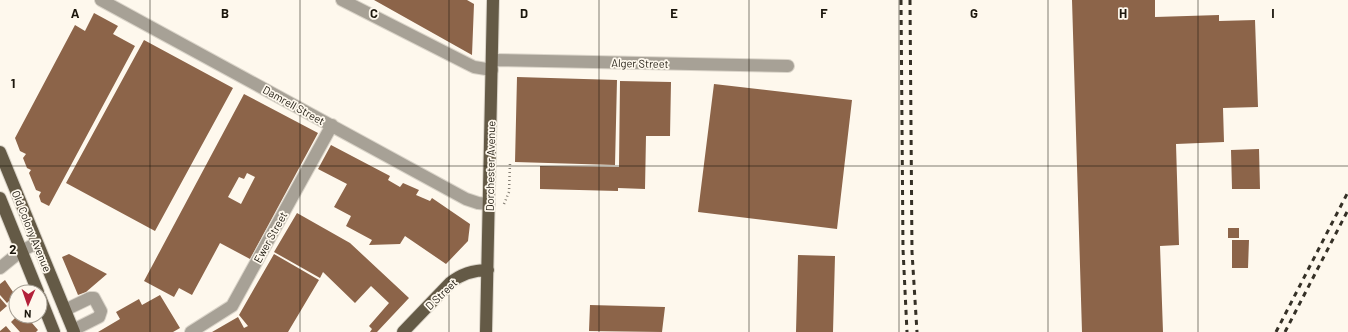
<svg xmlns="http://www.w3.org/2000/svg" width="1348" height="332" font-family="Barlow,sans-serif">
<rect width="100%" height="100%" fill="#fef8ed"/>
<path fill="#8c6449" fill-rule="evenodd" d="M374 0H467L474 4 472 55Z
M1072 0H1155V17L1219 15V21L1255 20 1258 107 1223 108 1224 142 1176 144 1179 245 1160 246 1163 332H1082Z
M94 13 118 26 113 34 135 46 49 206 41 202 39 196 41 192 36 190 29 173 31 170 27 168 23 158 26 154 20 151 15 138 75 25 85 31Z
M144 40 233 88 155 231 66 183Z
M517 77 617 80 615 165 515 162Z
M620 81 671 82 670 136H646L645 189 618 188V191L540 189V166L619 167Z
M714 84 852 100 837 229 698 212Z
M244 94 318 133 250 259 220 243 192 295 179 288 174 297 144 281ZM247 173 255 177 241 204 228 197 239 177 244 179Z
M331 145 390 176 388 180 400 187 403 183 419 190 416 195 430 201 432 198 470 224 468 241 446 264 405 236 400 244 369 245 372 240 346 226 351 216 334 207 347 184 318 169Z
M1259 149 1260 189H1232L1231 150Z
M297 213 350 243 409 298 377 332H370L372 329 369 326 389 303 371 286 355 303 323 272 320 278 274 252Z
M1228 228H1239V238H1228Z
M1232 240H1249L1248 268H1232Z
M69 254 107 274 86 292 78 295 62 257Z
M274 254 319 280 288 332H212L238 317 244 328 248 326 239 315Z
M798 255 835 256 833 332H796Z
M5 280 15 295 7 303 0 295V284Z
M160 295 180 328 173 332H98L120 319 116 312 139 299 142 305Z
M0 298 7 306 0 312Z
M590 305 665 307 662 332 589 331Z
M17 316H26L38 330 36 332H20L11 322Z
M6 326 11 332H0V331Z"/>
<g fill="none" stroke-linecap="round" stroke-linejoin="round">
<defs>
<path id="minor" d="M101 0 466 199 478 203 489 204
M342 0 466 63 474 67 492 70
M492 60 788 66
M0 268 21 251 37 243
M65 310 90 298H94L101 311 99 317 73 330
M191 332 232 306 332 125"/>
<path id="major" d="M0 152 74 332
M0 198 38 292
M40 297 54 332
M403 332 450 283C461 274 473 270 488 270
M486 332 493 0"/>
</defs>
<use href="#minor" stroke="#dad4c9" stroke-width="14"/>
<use href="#major" stroke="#dad4c9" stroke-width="14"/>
<path stroke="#847e74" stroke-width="2.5" stroke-dasharray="1 3" stroke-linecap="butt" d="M504 204 509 192 510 163"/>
<use href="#minor" stroke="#a7a196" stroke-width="12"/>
<use href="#major" stroke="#645a46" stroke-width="12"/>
<path stroke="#353026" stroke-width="3" stroke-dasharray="5 5" stroke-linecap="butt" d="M901 0 903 249 907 332
M910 0 912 252 917 332
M1276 332 1348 192
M1285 332 1348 210"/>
</g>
<path fill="none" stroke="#1c170d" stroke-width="1" stroke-opacity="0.55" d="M150 0V332M300 0V332M449 0V332M599 0V332M749 0V332M899 0V332M1048 0V332M1198 0V332M0 166H1348"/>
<g text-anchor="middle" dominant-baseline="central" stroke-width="3.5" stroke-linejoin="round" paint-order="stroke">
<g font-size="11" fill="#1c170d" stroke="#fef8ed">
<text transform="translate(640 63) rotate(1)">Alger Street</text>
<text transform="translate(294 105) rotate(29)">Damrell Street</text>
<text transform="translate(490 166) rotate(-89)">Dorchester Avenue</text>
<text transform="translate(32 231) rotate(68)">Old Colony Avenue</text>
<text transform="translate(270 237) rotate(-61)">Ewer Street</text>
<text transform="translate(441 294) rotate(-44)">D Street</text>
</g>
</g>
<g font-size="13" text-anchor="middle" font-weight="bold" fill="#1c170d" stroke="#fef8ed" stroke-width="3.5" stroke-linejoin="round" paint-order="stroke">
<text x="75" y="18">A</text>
<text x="225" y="18">B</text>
<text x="374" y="18">C</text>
<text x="524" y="18">D</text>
<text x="674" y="18">E</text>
<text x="824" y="18">F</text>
<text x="974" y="18">G</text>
<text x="1123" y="18">H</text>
<text x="1273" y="18">I</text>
<text x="13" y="88">1</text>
<text x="13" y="254">2</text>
</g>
<g transform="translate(28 304) rotate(182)"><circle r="19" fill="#fef8ed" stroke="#a49e93"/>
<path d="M0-3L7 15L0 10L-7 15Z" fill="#b3213a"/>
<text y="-6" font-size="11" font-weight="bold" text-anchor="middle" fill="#1c170d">N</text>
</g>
</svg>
